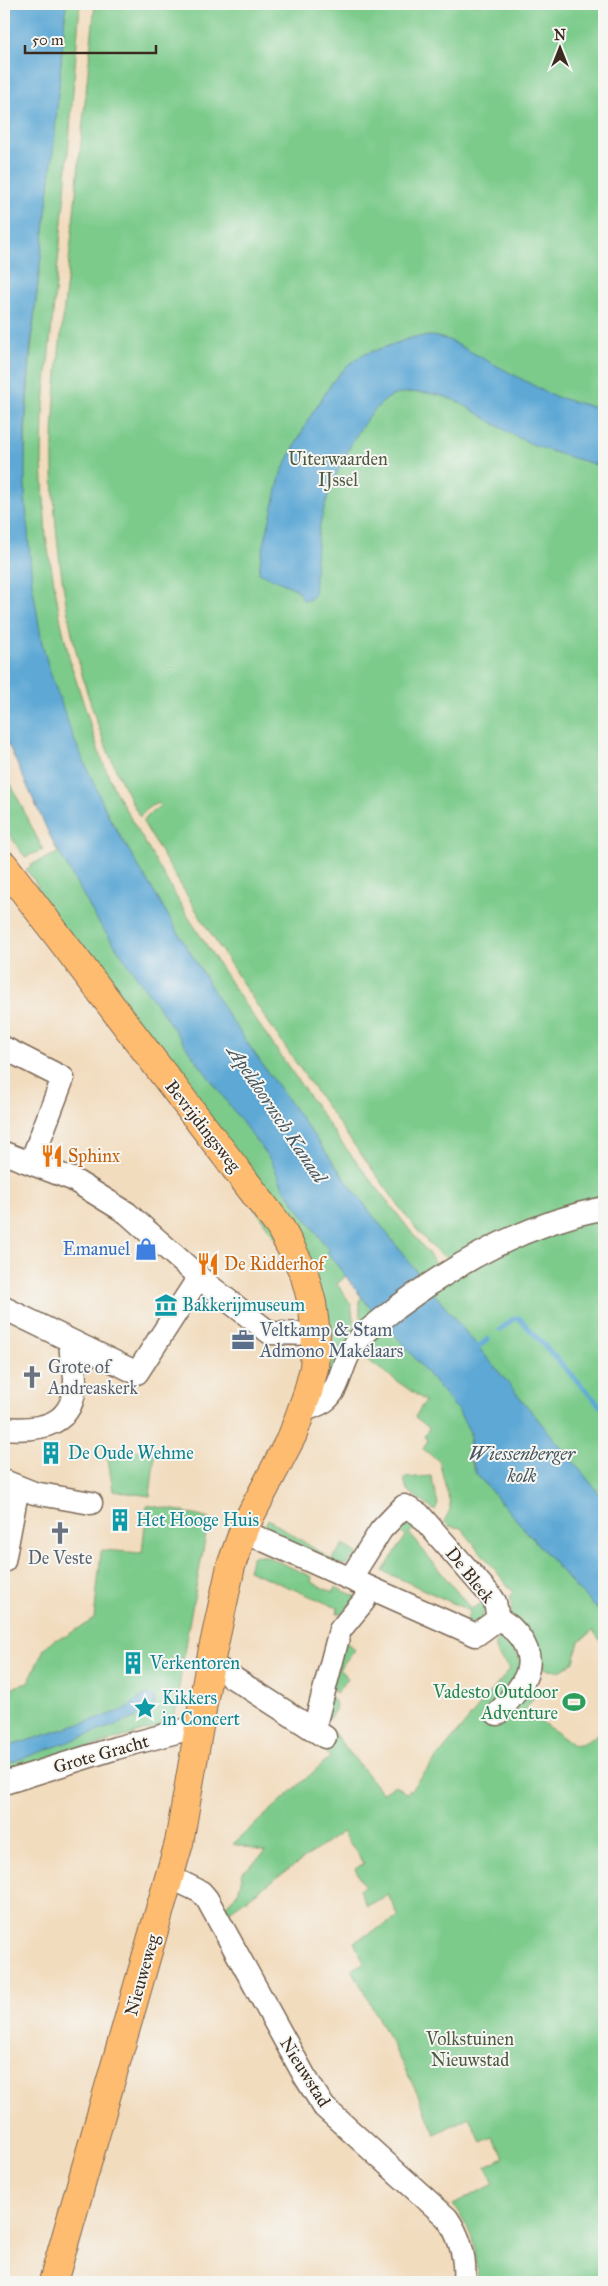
<svg xmlns="http://www.w3.org/2000/svg" width="608" height="2286" font-family="'IM FELL Great Primer',serif">
<rect width="100%" height="100%" fill="#f6f6f2"/>
<filter id="ink" filterUnits="userSpaceOnUse"><feTurbulence type="fractalNoise" baseFrequency=".02" numOctaves="2"/><feDisplacementMap in="SourceGraphic" scale="10" xChannelSelector="R" yChannelSelector="G"/><feConvolveMatrix kernelMatrix="1 2 1 2 8 2 1 2 1" color-interpolation-filters="sRGB"/></filter>
<filter id="wash" filterUnits="userSpaceOnUse"><feTurbulence type="fractalNoise" baseFrequency=".0096" numOctaves="4" result="noise"/><feDisplacementMap in="SourceGraphic" scale="20" xChannelSelector="R" yChannelSelector="G"/><feGaussianBlur stdDeviation="1.12" result="paint"/><feColorMatrix in="noise" values="0 0 0 0 0 0 0 0 0 0 0 0 0 0 0 0 0 1.4 0 .05"/><feComposite in="paint" operator="in"/></filter>
<g filter="url(#wash)">
<rect width="100%" height="100%" fill="#f2dcbe"/>
<path fill="#7ccb8b" stroke="#5c7a54" d="M66 4H80L65 192 43 414 42 461 46 538 61 622 70 661 100 755 115 791 185 912 242 1000 338 1138 438 1266 450 1259C431 1254 396 1202 383 1184 296 1068 216 947 143 822L152 811 160 807 158 803 149 807 140 817C82 717 56 588 53 473 51 402 62 331 69 261 78 175 86 89 95 4H604V1602L467 1424C472 1434 469 1441 469 1452 469 1460 473 1467 477 1475L577 1589 596 1608 604 1613V1645L593 1631 579 1641 574 1662 560 1671 548 1670 539 1663 511 1616 512 1603 509 1596 513 1592 461 1528 449 1526 444 1521 450 1510V1504L439 1461 423 1449 428 1440 424 1437 429 1428 415 1417 425 1401 356 1352 361 1325 359 1300 362 1298 346 1276 337 1284 351 1304 355 1331 328 1384 322 1389 321 1305 35 888 38 886 26 869 31 867 30 865 58 853 4 735V678L48 667C9 526 27 380 43 238 52 160 59 82 66 4Z
M4 770 43 850 25 857 4 827Z
M106 1446 155 1453 150 1496 113 1491Z
M431 1476 438 1504 435 1511 407 1490 404 1478Z
M147 1505 180 1511 209 1519 186 1640 174 1722 4 1773V1690L28 1683 44 1649 54 1640 66 1636 94 1619 101 1552 102 1550 142 1553Z
M268 1519 332 1560 343 1544 358 1554 345 1565 329 1563 269 1535 264 1528Z
M406 1521 419 1525 409 1533 471 1609 483 1602 485 1611 479 1622 465 1624 470 1611 383 1571 406 1536 395 1529Z
M256 1555 266 1556 312 1577 311 1582 333 1592 335 1587 357 1597 342 1613H337L338 1608 248 1570 252 1557Z
M504 1630 532 1682 536 1694 525 1710 572 1744C583 1747 595 1736 604 1729V2282H476C479 2253 472 2228 453 2205L494 2184 486 2167 504 2158 492 2137 481 2142 469 2117 435 2134 416 2090 352 1969 364 1963 354 1942 399 1917 388 1895 367 1906 359 1890 365 1886 355 1869 364 1863 342 1832 228 1912 225 1906 238 1893 243 1872 266 1852 233 1844 330 1757 321 1748 326 1743 320 1729 330 1696C342 1706 333 1714 325 1722L382 1793 395 1785 407 1794 510 1669C496 1654 487 1647 504 1630Z
M344 1640 355 1650 339 1669 348 1678 336 1693 332 1688Z"/>
<path fill="#5da8d5" stroke="#4c697a" d="M4 4H66L54 144 30 353 25 429V494L32 582 42 643 49 669 74 739 109 817 226 1012 271 1077 357 1195 432 1291 604 1499V1613L596 1608 577 1589 477 1475 469 1453 471 1434 459 1412 404 1345 374 1313 327 1252 329 1250 283 1187 271 1161 190 1052 97 920 49 834 4 735Z
M433 336 449 340 553 396 604 410V467C574 458 543 451 515 436 492 424 471 406 446 397 430 392 401 389 387 399 357 419 329 486 321 520 315 544 316 571 314 596L308 600H303L296 589 259 573 261 557 281 473 308 420 333 381 347 366 362 355 414 337Z
M145 1694 155 1697 154 1707 149 1713 4 1765V1748L124 1710Z"/>
<g fill="none" stroke-linecap="round" stroke-linejoin="round">
<path stroke="#5da8d5" stroke-width="5" d="M500 1330 513 1319 519 1318 604 1410
M475 1350 488 1339"/>
</g>
</g>
<g filter="url(#ink)">
<g fill="none" stroke-linecap="round" stroke-linejoin="round">
<defs>
<path id="minor" d="M4 1048 63 1078 31 1162
M4 1153 72 1179 127 1213 207 1284 270 1333 316 1334
M4 1308 137 1373 199 1277
M302 1411C310 1408 320 1405 326 1400 342 1387 341 1358 358 1340 369 1328 383 1319 396 1308 459 1261 526 1224 604 1208
M4 1428C41 1431 75 1426 75 1380 75 1367 69 1356 71 1342
M4 1481 34 1493 91 1503
M243 1531 476 1635 498 1619
M4 1561 18 1487
M350 1579 381 1530 404 1506 419 1514 491 1596 495 1602 498 1619
M210 1663 325 1737
M497 1714C518 1690 543 1668 519 1636 512 1628 508 1623 498 1619
M314 1729 340 1630 364 1601 370 1588
M4 1783 116 1748 184 1730 198 1732
M170 1877 201 1892 207 1899 304 2075 324 2107 447 2218C461 2238 466 2258 464 2282"/>
<path id="major" d="M4 865 280 1227 304 1273 312 1303 316 1334 314 1368 308 1392 293 1434 245 1526 231 1566 210 1663 179 1843 53 2282"/>
</defs>
<use href="#minor" stroke="#7b6856" stroke-width="25"/>
<use href="#major" stroke="#7b6856" stroke-width="30"/>
<use href="#minor" stroke="#fff" stroke-width="22"/>
<use href="#major" stroke="#febc71" stroke-width="28"/>
</g>
</g>
<defs>
<symbol id="restaurant-bare" viewBox="-9 -9 18 18"><path d="M-5-6h1v4h1v-4h1v4h1v-4h1v5L-1.5 .5V6h-2V.5L-5-1ZM5-6V6H3V1.5H1.5Q1.5-4 5-6Z" fill="#e8710a" stroke="#f6f6f2" stroke-width="2.5" paint-order="stroke"/></symbol>
<symbol id="shop-bare" viewBox="-9 -9 18 18"><path d="M-5-2.5h2.3a2.7 3.5 0 0 1 5.4 0H5L5.5 6h-11ZM-1.5-2.5h3a1.5 2.3 0 0 0-3 0Z" fill="#3f7fe0" stroke="#f6f6f2" stroke-width="2.5" paint-order="stroke"/></symbol>
<symbol id="museum-bare" viewBox="-9 -9 18 18"><path d="M0-6L6-3V-2H-6V-3ZM-5-1h2V3h-2ZM-1-1h2V3h-2ZM3-1h2V3H3ZM-6 4H6V6H-6Z" fill="#0f9aa8" stroke="#f6f6f2" stroke-width="2.5" paint-order="stroke"/></symbol>
<symbol id="office-bare" viewBox="-9 -9 18 18"><path d="M-6-3h4V-5.5h4V-3h4V5H-6ZM-1-4.5V-3h2v-1.5ZM-6 0V1H6V0Z" fill="#5c6f8a" stroke="#f6f6f2" stroke-width="2.5" paint-order="stroke"/></symbol>
<symbol id="church-bare" viewBox="-9 -9 18 18"><path d="M-1.2-6h2.4v3.5h3.3v2.4h-3.3V6h-2.4V-.1h-3.3v-2.4h3.3Z" fill="#6b7280" stroke="#f6f6f2" stroke-width="2.5" paint-order="stroke"/></symbol>
<symbol id="building-bare" viewBox="-9 -9 18 18"><path d="M-4-6H4V6H1V3H-1V6H-4ZM-2.5-4.3h1.7v1.8h-1.7ZM.8-4.3h1.7v1.8H.8ZM-2.5-1h1.7V.8h-1.7ZM.8-1h1.7V.8H.8Z" fill="#0f9aa8" stroke="#f6f6f2" stroke-width="2.5" paint-order="stroke"/></symbol>
<symbol id="stadium-bare" viewBox="-9 -9 18 18"><path d="M0-5a6.5 5 0 1 0 0 10a6.5 5 0 1 0 0-10ZM-3.5-1.8h7v3.6h-7Z" fill="#2e9e5b" stroke="#f6f6f2" stroke-width="2.5" paint-order="stroke"/></symbol>
<symbol id="sight-bare" viewBox="-9 -9 18 18"><path d="M0-6L1.8-2.2L6-1.7L2.9 1.2L3.7 5.4L0 3.3L-3.7 5.4L-2.9 1.2L-6-1.7L-1.8-2.2Z" fill="#0f9aa8" stroke="#f6f6f2" stroke-width="2.5" paint-order="stroke"/></symbol>
</defs>
<g fill-rule="evenodd">
<use href="#restaurant-bare" x="36" y="1140" width="32" height="32"/>
<use href="#shop-bare" x="130" y="1233" width="32" height="32"/>
<use href="#restaurant-bare" x="192" y="1248" width="32" height="32"/>
<use href="#museum-bare" x="150" y="1289" width="32" height="32"/>
<use href="#office-bare" x="227" y="1324" width="32" height="32"/>
<use href="#church-bare" x="16" y="1361" width="32" height="32"/>
<use href="#building-bare" x="35" y="1437" width="32" height="32"/>
<use href="#building-bare" x="104" y="1504" width="32" height="32"/>
<use href="#church-bare" x="44" y="1517" width="32" height="32"/>
<use href="#building-bare" x="117" y="1647" width="32" height="32"/>
<use href="#stadium-bare" x="558" y="1686" width="32" height="32"/>
<use href="#sight-bare" x="129" y="1692" width="32" height="32"/>
</g>
<g text-anchor="middle" dominant-baseline="central" stroke-width="4" stroke-linejoin="round" paint-order="stroke">
<g font-size="18" fill="#4e5a3f" stroke="#f6f6f2">
<text x="338" y="459">Uiterwaarden<tspan x="338" dy="21">IJssel</tspan></text>
<text x="470" y="2039">Volkstuinen<tspan x="470" dy="21">Nieuwstad</tspan></text>
</g>
<g font-size="18" fill="#3b2a1e" stroke="#f6f6f2">
<text transform="translate(203 1126) rotate(52)">Bevrijdingsweg</text>
<text transform="translate(470 1575) rotate(51)">De Bleek</text>
<text transform="translate(101 1754) rotate(-16)">Grote Gracht</text>
<text transform="translate(142 1975) rotate(-74)">Nieuweweg</text>
<text transform="translate(305 2072) rotate(58)">Nieuwstad</text>
</g>
<g font-size="18" fill="#c56008" stroke="#f6f6f2" text-anchor="start">
<text x="68" y="1156">Sphinx</text>
<text x="224" y="1264">De Ridderhof</text>
</g>
<g font-size="18" fill="#366cbe" stroke="#f6f6f2" text-anchor="end">
<text x="130" y="1249">Emanuel</text>
</g>
<g font-size="18" fill="#0d838f" stroke="#f6f6f2" text-anchor="start">
<text x="182" y="1305">Bakkerijmuseum</text>
<text x="68" y="1453">De Oude Wehme</text>
<text x="136" y="1520">Het Hooge Huis</text>
<text x="150" y="1663">Verkentoren</text>
<text x="162" y="1698">Kikkers<tspan x="162" dy="21">in Concert</tspan></text>
</g>
<g font-size="18" fill="#4e5e75" stroke="#f6f6f2" text-anchor="start">
<text x="260" y="1330">Veltkamp &amp; Stam<tspan x="260" dy="21">Admono Makelaars</tspan></text>
</g>
<g font-size="18" fill="#5b616d" stroke="#f6f6f2" text-anchor="start">
<text x="48" y="1367">Grote of<tspan x="48" dy="21">Andreaskerk</tspan></text>
<text x="60" y="1558" text-anchor="middle">De Veste</text>
</g>
<g font-size="18" fill="#27864d" stroke="#f6f6f2" text-anchor="end">
<text x="558" y="1692">Vadesto Outdoor<tspan x="558" dy="21">Adventure</tspan></text>
</g>
<g font-size="19" font-style="italic" fill="#47565e" stroke="#f6f6f2">
<text transform="translate(277 1114) rotate(56)">Apeldoornsch Kanaal</text>
<text x="522" y="1453">Wiessenberger<tspan x="522" dy="22">kolk</tspan></text>
</g>
</g>
<rect width="608" height="2286" fill="none" stroke="#f6f6f2" stroke-width="20"/>
<g transform="translate(560 48)" stroke="#f6f6f2" stroke-width="4" paint-order="stroke">
<path d="M0-4L9 19L0 12L-9 19Z" fill="#3b2a1e"/>
<text y="-8" font-size="14" font-weight="bold" text-anchor="middle" fill="#3b2a1e">N</text>
</g>
<path d="M25 45v8h131v-8" fill="none" stroke="#3b2a1e" stroke-width="2.5"/>
<text x="32" y="45" font-size="15" fill="#3b2a1e" stroke="#f6f6f2" stroke-width="4" paint-order="stroke">50 m</text>
</svg>
